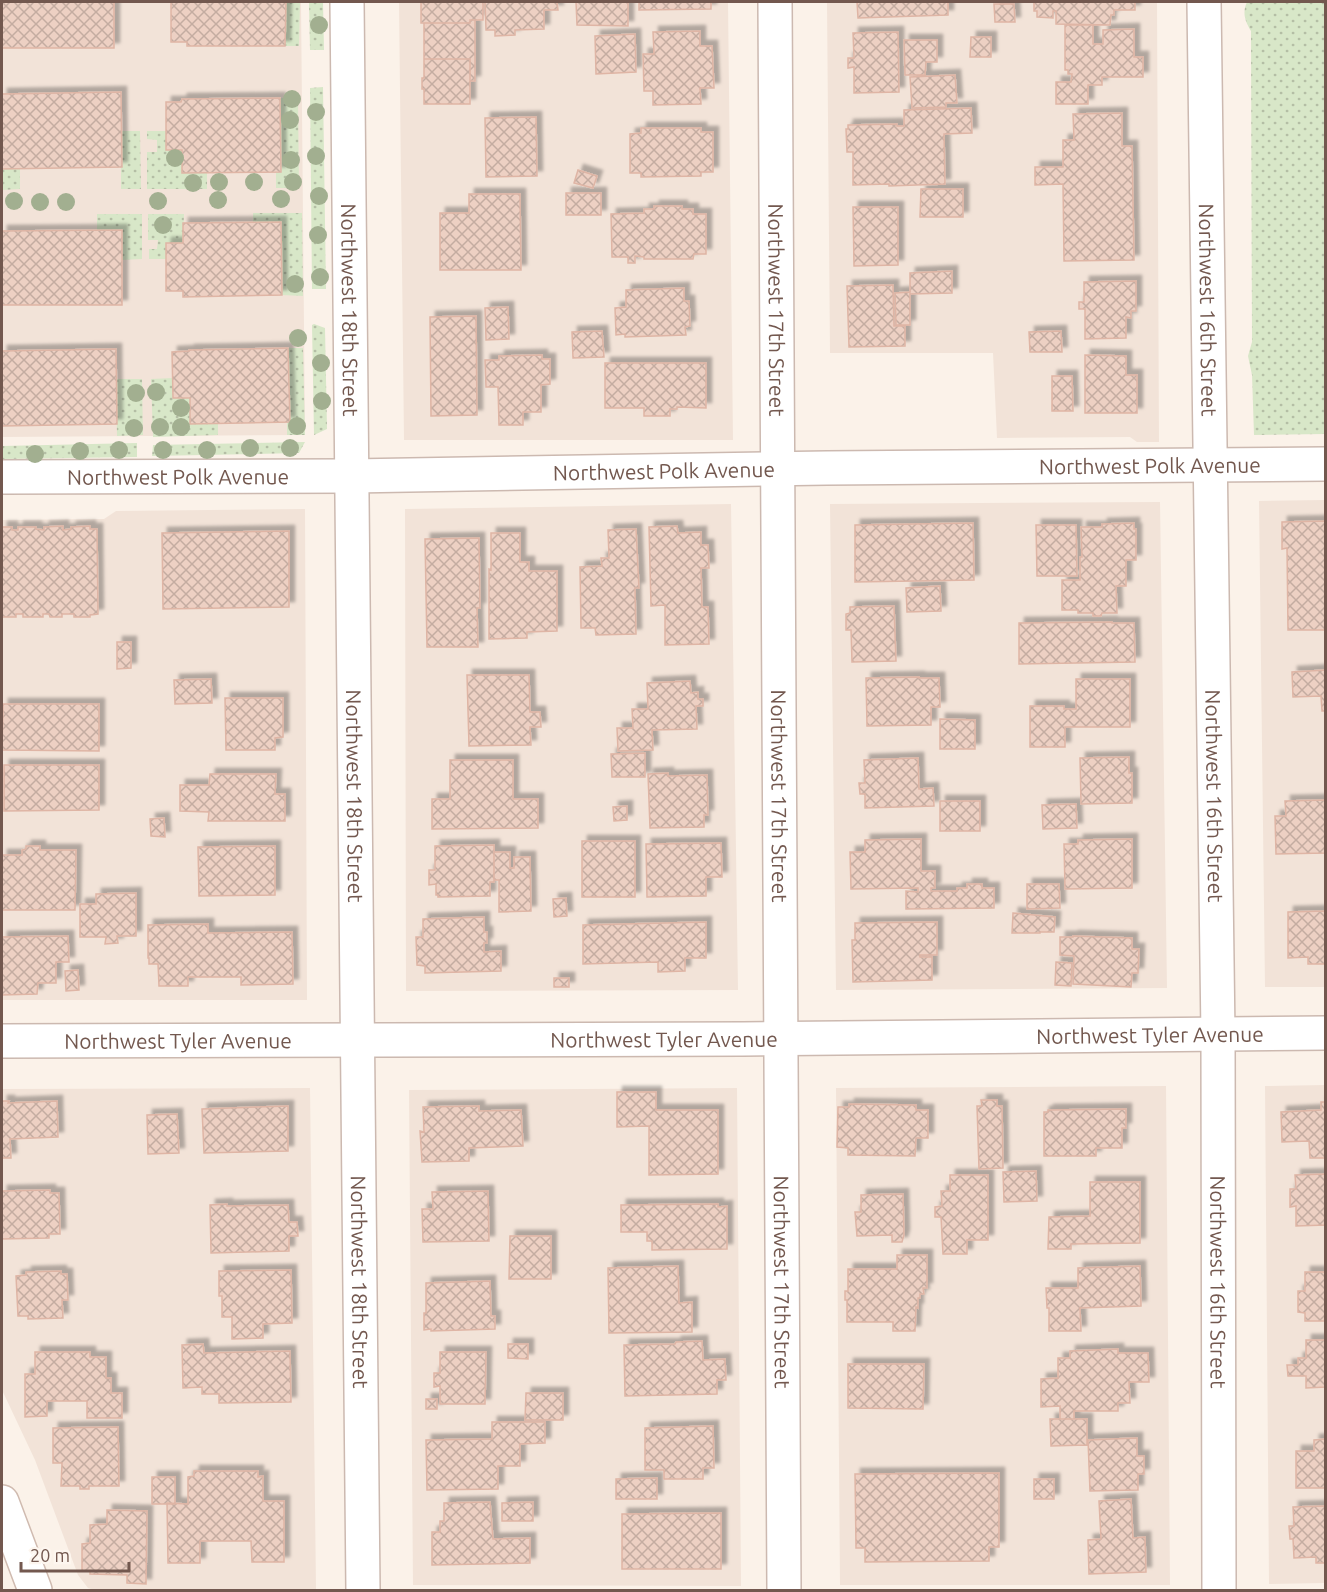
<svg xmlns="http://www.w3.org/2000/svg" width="1327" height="1592" font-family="Ubuntu,sans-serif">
<defs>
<pattern id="green-dots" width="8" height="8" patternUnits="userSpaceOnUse" patternTransform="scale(1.5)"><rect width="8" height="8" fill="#d8e7c8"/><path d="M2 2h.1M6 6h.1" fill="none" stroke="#b4bea5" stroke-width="1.8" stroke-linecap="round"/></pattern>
<pattern id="building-cross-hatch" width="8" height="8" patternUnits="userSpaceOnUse" patternTransform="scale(1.5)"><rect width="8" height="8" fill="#edd0c3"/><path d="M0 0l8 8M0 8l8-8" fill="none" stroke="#c4aca1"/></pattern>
<filter id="shadow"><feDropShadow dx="5.5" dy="-5.5" stdDeviation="1.5" flood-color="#0004"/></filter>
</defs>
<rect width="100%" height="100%" fill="#fbf2e9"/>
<path fill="#f2e3d8" d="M2 2H301L305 435 2 437Z
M399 2H728L733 440H404Z
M827 2H1157L1159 442H1137L1130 437 997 438 993 353H830Z
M1325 500V987H1265L1259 501Z
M1160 502 1167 988 836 990 830 504Z
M731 504 738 990 406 991 405 509Z
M305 509 307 1000H2V520L104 519 116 511Z
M1325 1085V1583L1269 1584 1265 1086Z
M1166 1086 1170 1585H840L836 1088Z
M310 1088 316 1589 95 1590 88 1588 78 1575 35 1460 2 1390V1089Z
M737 1088 741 1586 413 1585 409 1090Z"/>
<path fill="url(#green-dots)" d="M286 2H300L299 46H285Z
M309 2H323L324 50H310Z
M1247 2H1325V434L1254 435 1252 375 1248 356 1252 342 1251 31C1245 21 1242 13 1247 2Z
M323 87 326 289H312L310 88Z
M280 98H298L299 188H276V172H281Z
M121 131H140L141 189H121Z
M147 131H166V150H182V173H207V189H147V152H157V140L147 139Z
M2 169H20V189L2 190Z
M253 213H302L303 296 282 295 281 222H253Z
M97 214H142V259L122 260V230H97Z
M148 214H184L183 243H166V259H149V249H157L158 240H148Z
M314 324 325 328 327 429 314 435 312 325Z
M288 348H303L305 435H287V422L290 421Z
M173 378V398H190V424L218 423V435L153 437 151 379Z
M116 379H142L143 435 117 436Z
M305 442 299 453 152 456 153 445Z
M137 443V457L2 459V446Z"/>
<path fill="url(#building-cross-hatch)" stroke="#dfb5a5" stroke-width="1.5" filter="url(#shadow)" d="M2 2H114V48H2Z
M171 2H286L285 46H187V42H171Z
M421 2H483V20H470V23H421Z
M485 2H557L558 10H544V29L515 30V35L495 36V30H486Z
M576 2H628V26L577 25Z
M639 2H711V9L639 10Z
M857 2H948V15L858 18Z
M1034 2H1135V10H1114V15H1111L1110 25 1056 24V11H1053V18L1037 17V11H1034Z
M994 4H1014L1015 22H995Z
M470 20H475V81H470V59H424V23H470Z
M1065 25H1093V44H1103V30L1134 29V57H1143V77H1102V85H1088V104H1056V82H1071L1072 74H1068V70H1065Z
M700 31V46H712L714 88H700L701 104 653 105V91H644L643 54H654L653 32Z
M898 32 899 92 854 93V67L848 68V58H854L853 33Z
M635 34 636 72 596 74 595 36Z
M971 37H991V57H970Z
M904 40H937V62H926L925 75H905Z
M424 59H470V104H424V89H422V78H424Z
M955 75 957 103H946V107L912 108 910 77Z
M121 92 122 167 2 169V94Z
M280 98 281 172 182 173V150H166V102H181L182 99Z
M971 108 972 133 944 134 945 184 889 186V184L853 185V152H847L846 129H848V125L897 124V126H904V110Z
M1122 113V146H1132L1134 260 1064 261 1063 184 1035 185V167H1063V140H1074L1073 114Z
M536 117 537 176 486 177 485 118Z
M641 128H701V132H713V172H701V176L641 177V173H630V134L641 133Z
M578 170 597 176 593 188 574 183Z
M921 189H963V217H920Z
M566 193H601V215H566Z
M469 194H520L521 270H440V213H469Z
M654 206H682V209H693V214H706V254H694L693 259H644V257L635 256V263H628V257H612L611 214 644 213V209H654Z
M853 207H898V265L854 266Z
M281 222 282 295 183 297V291H166V243H183V223Z
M122 230V305H2V231Z
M952 271V293L910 294V273Z
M1136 281V311H1131V318L1126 317V338L1085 339V309H1079V302H1084V282Z
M893 285 894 326H905V346L849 347 847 286Z
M684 288V301H689L690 326 685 327 686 335 625 337V334L616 335 615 308 626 307V290Z
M910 292V325H896L895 293Z
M508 307 509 339 486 340 485 308Z
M476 316 477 415 431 416 430 317Z
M602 331 604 357 573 358 572 332Z
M1061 331 1062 352H1030L1029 332Z
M288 348 290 422 190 424V398H173L172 352 189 351V350Z
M116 349 117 424 2 426V351Z
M542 355V359H550V384L541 385V412H523V425H499L498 387H486L485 360H499V356Z
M1085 355 1126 356V375H1137V413H1085Z
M605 363H706V408L677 407V409H670V416H644V408H605Z
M1052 376H1072L1073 411H1052Z
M1326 521V630H1288L1287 548 1282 549V522Z
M973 523 974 580 855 582V525Z
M1134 523V529H1136V560H1126V586H1116L1117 613H1102L1101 616H1093V613H1078V610H1062V580H1080V557H1082L1081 527H1102V524Z
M1036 525H1076L1077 576H1037Z
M63 526V530L71 529V527L90 526V529H97L98 614 90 615V617H74V614H62V617H50L49 614H43V617H23V614H16V617H2V527H12V530H18V527H36V529L44 530V527Z
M677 526 678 533 701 532V545H708L709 568H701L702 607H708L709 644 665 645V605L651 606 649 527Z
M636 529 639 588H635L636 634 596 635 595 628H581L580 567 602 566 601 558H609L608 530Z
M289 531V607L163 609 162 533Z
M491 533H520V562H529V571H557V631L527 632V638L489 639V569L491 570Z
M479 538 480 608H477L478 647H427L425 539Z
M940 586 941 611 907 612 906 588Z
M894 606 896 661 852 662 851 630H846V614L850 613V607Z
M1112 622V623H1134L1135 662 1019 664V623Z
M117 642H131V668L117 669Z
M1326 670V711H1322L1321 696 1293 697 1292 672Z
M467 675H529L530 712H540L541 727H530L531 745 469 746Z
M919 677V678H939L940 707H931V725L867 726 866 678Z
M211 679 212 703 175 704 174 680Z
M1076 679H1130V727H1065V747H1030V706H1064V709H1076Z
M690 681 691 693 698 692V699H703V706H696L697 729 652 730 653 750 618 751 617 728H633L632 709H648L647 683Z
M225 698H283V737L275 738V750H226Z
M3 704H99V751L2 750Z
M940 719 975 720V749H940Z
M645 753V777H612L611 754Z
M1129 757V773H1132V803L1081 804 1080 758Z
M918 758 919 789 933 788 934 806 865 808V794H860L859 783H865L864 760Z
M450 760H513V799H538V828L432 829V799H450Z
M4 765H99V810L4 811Z
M668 773V776L707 775 708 815H704V827L650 828 648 774Z
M210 774H276L275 794H285V821H208L209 812 180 811V785H209Z
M1326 800V853L1276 854 1275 816H1286L1285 801Z
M940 801H980V831H940Z
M1076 804 1077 828 1043 829 1042 805Z
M627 806V820L614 821 613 807Z
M164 818 165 837 151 836 150 819Z
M921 839V871H935V888H931V891H957V888H967V884H982V888H994V908L906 909V891L918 892V888L851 889 850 852H865V840Z
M1132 839V888L1065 889 1064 844H1078V840Z
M582 841H635V897H582Z
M721 843 722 877H706V896L647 897 646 844Z
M494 845V882H490V896L438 897V895H436V884L429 885V870H435V846Z
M26 846H40V850H76L75 910H2V855H22V850L26 849Z
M275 846V895L199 896 198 847Z
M494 852H510V868H514V857H530L531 911 499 912V880H494Z
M1027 884H1059L1060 908 1027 909Z
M136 893V936H117L118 943 105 944 106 937H80V904H96V894Z
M566 898 567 916 554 917 553 899Z
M1326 911V964H1308V957L1288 958V912Z
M1013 913 1055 917 1054 932H1040V933H1012Z
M484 917V932H487V943H484V952L501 951V971L425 973V966L417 965 416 937H423V919Z
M706 922V958H685V971L658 972V962L583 964V925Z
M937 922V955H920V957H932V980L853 982 852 940H855V923Z
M208 924V933L292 932 293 984 241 985V977H188V986H159L158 964H149V958H148V925Z
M68 936 69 962H56V983H38L37 994 2 995V937Z
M1073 936 1132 938V949H1139L1138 973H1132L1131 987 1073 984 1074 956 1060 955V937H1073Z
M1056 962 1072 963 1071 986 1055 985Z
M78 970 79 990 66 991 65 971Z
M554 978H569V987H554Z
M617 1092H656V1110H718V1174L649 1175V1126L617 1127Z
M981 1100H997V1106H1002L1003 1168 979 1169 977 1106H982Z
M2 1101H9L8 1103 57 1101 58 1137 10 1139 11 1158H2Z
M1321 1102H1326V1158H1310L1309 1141 1282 1142 1281 1112 1321 1110Z
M849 1104 916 1105V1110H928V1138H916L915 1156 848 1155V1148L837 1147 838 1107H849Z
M288 1106V1151L204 1153 202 1109Z
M479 1106V1111L521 1110 523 1146 469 1148V1161L422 1162 420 1131 424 1132 423 1107Z
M1126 1109V1128H1122V1148H1096V1156H1044V1112H1048V1110Z
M177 1114 179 1153 148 1154 147 1115Z
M1036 1171 1037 1201 1004 1202 1003 1172Z
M1326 1174V1225L1296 1226V1206L1290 1207V1189H1296L1295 1175Z
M950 1175H988V1240H967V1254H943L941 1217H935V1207L942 1206 941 1191H950Z
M1090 1182H1140V1243L1071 1244V1249H1048L1049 1217 1090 1216Z
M50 1190V1193H59L60 1234H49V1238L2 1239V1191Z
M488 1191 489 1241 423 1242 422 1209H433L432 1192Z
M903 1194 904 1235 902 1242H892V1235L857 1236 855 1212H861V1195Z
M227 1204V1206L288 1205 289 1222H297L298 1236H289V1251L211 1253 210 1205Z
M718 1204V1207L727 1206V1249L652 1250V1241H647V1232H621V1205Z
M510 1236H551V1279H509Z
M897 1255H927V1288H923L924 1294H920V1298H918V1308L916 1307 915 1331H893V1322H847V1300H845V1291H848V1269H897Z
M678 1266 679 1303 692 1302V1332L609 1333 608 1268Z
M1140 1266 1141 1306 1080 1308 1081 1331H1049V1308H1047L1046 1288H1078V1268Z
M291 1270 292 1323 263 1324V1338L232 1339V1317H222V1296H219V1271Z
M61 1271V1274H67L68 1300H62L63 1318 28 1319V1316H18L16 1276 26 1275V1272Z
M1305 1272H1326V1321H1305V1313L1298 1312V1291H1305Z
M490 1281 491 1316H495V1329L431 1331V1329L424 1330V1313H426V1283Z
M1306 1340H1326V1387L1306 1388V1376H1288L1287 1365H1298V1358H1306Z
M702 1341 703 1360 725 1359 726 1380H717V1394L625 1396 624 1345 675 1344 676 1342Z
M203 1344 204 1353 290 1351 291 1402 219 1403V1394H202V1387L183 1388 182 1345Z
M508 1344H528V1359L508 1358Z
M1118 1349V1353H1148L1149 1382H1129L1130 1403H1118V1411H1074V1419H1060V1406L1041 1407V1379L1058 1378V1358H1070V1351Z
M35 1352H90V1357H106V1378H111V1393H122V1418H87V1401H47V1416L25 1417V1374H35Z
M440 1352H486L485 1404H440V1386L434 1387V1373H440Z
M848 1364H924L923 1409 848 1408Z
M526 1393H563V1420H525Z
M426 1399H437V1409H426Z
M1050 1419H1087V1445L1051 1446Z
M492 1422H545V1443L520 1444V1466H498V1489L427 1490 426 1440 492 1439Z
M713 1426 714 1468H703V1479H664V1470H645V1428Z
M118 1427 119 1486H89V1489H80V1486H61L62 1463H53V1428Z
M1137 1438V1456H1144V1474H1138V1490L1090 1491 1088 1440Z
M1326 1439V1488H1296V1451H1314V1440Z
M194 1471H258V1477L263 1476V1501H284V1562H252L251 1541H200V1563H168L167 1503 188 1504V1477L194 1476Z
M999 1473V1547H989V1561L865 1562V1548H856L855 1474Z
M152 1477H175V1504H152Z
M657 1478V1499H616V1479Z
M1034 1479H1054V1499H1034Z
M1131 1499 1133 1538 1145 1537 1146 1572 1089 1574 1088 1540 1101 1539 1099 1501Z
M490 1502 493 1539 530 1538V1563L432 1565V1532H440V1521H444V1503Z
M533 1502V1521H502V1503Z
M1326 1506V1563H1316V1557L1294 1558 1293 1539H1290L1289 1526H1294L1293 1507Z
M107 1510 147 1511 146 1584 127 1583V1575L90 1574V1571H82V1544L90 1543V1525L107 1524Z
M721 1513V1569H622V1514Z"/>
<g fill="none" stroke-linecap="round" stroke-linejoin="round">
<defs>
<g id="minor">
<path id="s1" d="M347 2 363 1590"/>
<path id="s2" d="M775 2 784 1590"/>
<path id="s3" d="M1204 2 1218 1035 1219 1590"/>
<path id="s4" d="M2 477 352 476 827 468 1326 464"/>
<path id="s5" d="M2 1041 743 1039 1326 1033"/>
</g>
<path id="secondary" d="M2 1502 35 1590"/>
</defs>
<use href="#minor" stroke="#ccb9b0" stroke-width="36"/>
<use href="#secondary" stroke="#d0bbb0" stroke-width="36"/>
<use href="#minor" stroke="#fff" stroke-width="33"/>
<use href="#secondary" stroke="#fff" stroke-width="33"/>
</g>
<g fill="#a2af90">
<circle cx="319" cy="25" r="9"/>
<circle cx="292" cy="99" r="9"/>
<circle cx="316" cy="112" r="9"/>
<circle cx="290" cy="120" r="9"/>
<circle cx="316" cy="156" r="9"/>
<circle cx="175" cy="158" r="9"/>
<circle cx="291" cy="160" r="9"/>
<circle cx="219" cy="182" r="9"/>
<circle cx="254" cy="182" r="9"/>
<circle cx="293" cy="182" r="9"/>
<circle cx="193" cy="183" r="9"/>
<circle cx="319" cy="196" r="9"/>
<circle cx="281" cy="199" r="9"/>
<circle cx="218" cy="200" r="9"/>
<circle cx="14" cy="201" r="9"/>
<circle cx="158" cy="201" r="9"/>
<circle cx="40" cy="202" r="9"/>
<circle cx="66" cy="202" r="9"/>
<circle cx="163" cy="225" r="9"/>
<circle cx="318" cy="235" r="9"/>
<circle cx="320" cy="277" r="9"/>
<circle cx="295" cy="284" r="9"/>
<circle cx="298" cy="338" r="9"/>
<circle cx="321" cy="363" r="9"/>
<circle cx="156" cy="392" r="9"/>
<circle cx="136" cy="393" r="9"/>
<circle cx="322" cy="401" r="9"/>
<circle cx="181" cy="408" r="9"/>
<circle cx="297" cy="426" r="9"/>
<circle cx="160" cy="427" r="9"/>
<circle cx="181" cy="427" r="9"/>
<circle cx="134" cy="428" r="9"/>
<circle cx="250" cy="448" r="9"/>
<circle cx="290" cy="448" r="9"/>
<circle cx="119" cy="450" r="9"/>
<circle cx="163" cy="450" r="9"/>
<circle cx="207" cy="450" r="9"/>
<circle cx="80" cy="451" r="9"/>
<circle cx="35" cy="454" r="9"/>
</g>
<g text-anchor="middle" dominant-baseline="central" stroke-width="5" stroke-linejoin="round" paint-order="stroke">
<g font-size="21" fill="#73584f" stroke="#fdf6ef">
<text stroke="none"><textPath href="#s1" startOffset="308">Northwest 18th Street</textPath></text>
<text stroke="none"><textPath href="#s2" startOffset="308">Northwest 17th Street</textPath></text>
<text stroke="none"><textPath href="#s3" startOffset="308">Northwest 16th Street</textPath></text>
<text stroke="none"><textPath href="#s4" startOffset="1148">Northwest Polk Avenue</textPath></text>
<text stroke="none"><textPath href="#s4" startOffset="662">Northwest Polk Avenue</textPath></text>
<text stroke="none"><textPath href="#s4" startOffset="176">Northwest Polk Avenue</textPath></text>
<text stroke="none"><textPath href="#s1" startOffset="794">Northwest 18th Street</textPath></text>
<text stroke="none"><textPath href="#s2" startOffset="794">Northwest 17th Street</textPath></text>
<text stroke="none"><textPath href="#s3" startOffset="794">Northwest 16th Street</textPath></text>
<text stroke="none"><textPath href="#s5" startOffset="1148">Northwest Tyler Avenue</textPath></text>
<text stroke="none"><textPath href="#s5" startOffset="662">Northwest Tyler Avenue</textPath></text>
<text stroke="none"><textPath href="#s5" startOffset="176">Northwest Tyler Avenue</textPath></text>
<text stroke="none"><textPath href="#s1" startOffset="1280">Northwest 18th Street</textPath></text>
<text stroke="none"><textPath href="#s2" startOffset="1280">Northwest 17th Street</textPath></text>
<text stroke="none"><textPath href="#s3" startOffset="1280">Northwest 16th Street</textPath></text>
</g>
</g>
<rect width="1327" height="1592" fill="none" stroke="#73584f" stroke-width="6"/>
<path d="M21 1562v9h108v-9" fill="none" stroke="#73584f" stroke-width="3"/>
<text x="30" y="1562" font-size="18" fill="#73584f" stroke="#fdf6ef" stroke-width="4.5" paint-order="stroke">20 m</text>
</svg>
